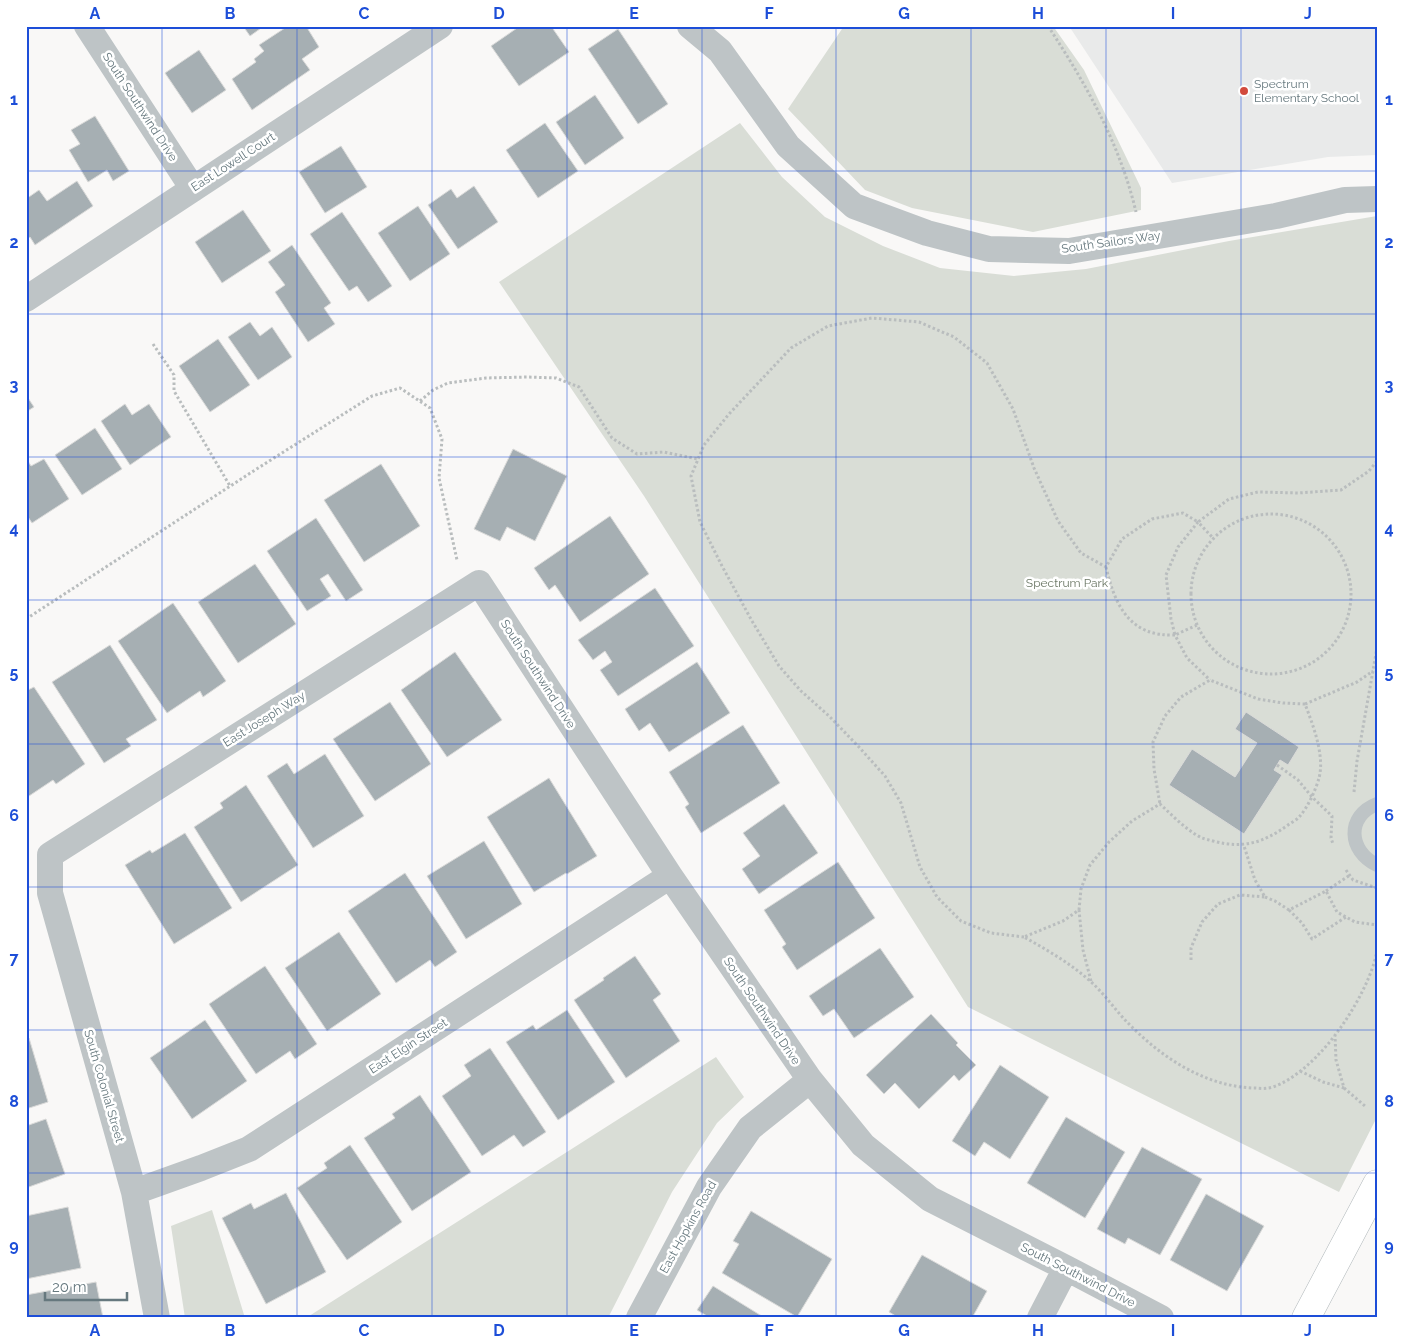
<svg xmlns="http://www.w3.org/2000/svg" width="1403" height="1344" font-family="Raleway,sans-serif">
<rect width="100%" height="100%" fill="#f9f8f7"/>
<path fill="#e9eaea" d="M1069 26H1377V155L1328 157 1172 183Z"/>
<path fill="#d9ddd6" d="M844 26H1053L1084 70 1141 188V210L1033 232 912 208 865 190 788 109Z
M740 123 782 177 825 217 883 246 940 268 1014 276 1086 269 1229 241 1377 216V1117L1339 1192 968 1007 644 496 499 282Z
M716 1057 744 1097 717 1123 672 1192 608 1318H306Z
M212 1210 245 1318H185L171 1226Z"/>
<path fill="#a6afb3" stroke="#dadad9" d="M243 26H264L250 36Z
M288 26H306L319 47 302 59 310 70 252 110 232 79 256 62 254 59 264 51 259 45Z
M520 26H551L569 52 519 86 491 46Z
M618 29 668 104 638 124 588 49Z
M199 50 226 90 192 113 165 73Z
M595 95 624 138 585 165 556 122Z
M95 116 129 171 113 181 107 170 88 182 69 150 80 144 71 130Z
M545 123 578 171 538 198 506 150Z
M341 146 367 187 325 213 299 172Z
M77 181 93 206 35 245 30 237 26 240V199L39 190 47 201Z
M474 186 498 222 458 249 428 205 451 189 457 198Z
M418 206 450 254 410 281 378 233Z
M243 210 271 251 222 283 195 242Z
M342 212 392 286 368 302 357 286 349 291 310 234Z
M292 245 331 303 324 308 335 324 308 342 275 292 285 285 268 262Z
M250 322 260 336 272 327 292 357 258 380 228 337Z
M218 339 250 385 210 412 179 366Z
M26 395 34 407 26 412Z
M125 404 132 415 149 404 171 437 130 465 101 421Z
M95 428 122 469 82 495 55 455Z
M513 449 567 476 535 541 507 527 500 541 474 529Z
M26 458 31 466 44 459 69 499 32 523 26 514Z
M381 464 420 526 364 562 324 500Z
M610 516 649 574 580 622 555 585 549 590 534 568Z
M316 518 363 590 346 601 328 574 320 579 331 596 307 611 267 551Z
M255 564 296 624 238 663 198 602Z
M655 588 694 646 618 696 600 670 612 662 605 651 593 660 578 640Z
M173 603 226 681 203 697 200 691 167 713 118 641Z
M110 645 157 720 126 739 131 746 104 763 52 682Z
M455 652 502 720 447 757 401 690Z
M697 662 730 713 669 752 650 723 639 731 625 709Z
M34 687 85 764 56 784 53 780 26 798V691Z
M390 702 431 764 375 801 333 739Z
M1246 712 1299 747 1288 765 1280 760 1274 770 1282 775 1244 834 1169 785 1192 749 1235 777 1257 743 1235 729Z
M743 725 780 783 701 833 685 807 689 804 669 772Z
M325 754 364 816 313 848 267 776 287 763 294 774Z
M549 778 597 856 567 874 566 873 534 892 487 817Z
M246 785 298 865 241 902 194 827 223 808 220 803Z
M784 804 818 853 759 894 742 869 760 856 743 833Z
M185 833 232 908 174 944 125 865 150 850 152 853Z
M484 841 522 904 466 939 427 876Z
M838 862 875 918 797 970 782 947 786 944 764 910Z
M405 873 457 952 435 967 430 960 396 983 348 911Z
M339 932 381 994 327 1031 285 968Z
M880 948 914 997 854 1038 834 1009 823 1016 809 996Z
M635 956 661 994 653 1000 680 1041 626 1078 574 1000 604 980 603 978Z
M265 966 317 1044 295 1059 290 1051 256 1074 209 1004Z
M567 1010 615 1082 558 1120 506 1042 533 1025 536 1030Z
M931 1014 958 1043 956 1045 976 1065 959 1081 954 1075 919 1109 895 1083 884 1094 866 1075Z
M205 1020 247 1081 192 1119 150 1058Z
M29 1038 48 1102 26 1109V1039Z
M490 1048 546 1132 523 1147 514 1135 482 1156 442 1096 471 1076 464 1065Z
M1000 1065 1049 1097 1010 1159 984 1142 975 1156 952 1141Z
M420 1095 471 1172 412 1211 364 1138 395 1118 392 1114Z
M1066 1117 1125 1152 1085 1218 1027 1183Z
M46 1119 65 1174 26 1188V1126Z
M350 1145 402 1222 347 1260 297 1188 327 1168 324 1163Z
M1142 1147 1202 1179 1160 1255 1128 1238 1125 1244 1097 1229Z
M286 1193 326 1272 266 1304 222 1218 251 1203 254 1209Z
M1206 1194 1264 1226 1227 1291 1170 1260Z
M68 1207 81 1268 26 1279V1216Z
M751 1211 832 1259 797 1317 722 1273 739 1244 733 1241Z
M922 1255 987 1291 972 1318H899L889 1312Z
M96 1282 103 1318H26V1295Z
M713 1286 765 1318H706L707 1316 697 1310Z"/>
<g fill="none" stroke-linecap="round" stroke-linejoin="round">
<defs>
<path id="secondary" d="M1306 1318 1377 1184"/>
</defs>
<use href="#secondary" stroke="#b1b8bb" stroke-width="29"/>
<path stroke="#b9bdbe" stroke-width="3" stroke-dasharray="2.5 2.5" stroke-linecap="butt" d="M1048 26C1086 84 1120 144 1136 212
M153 344 174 375V391L230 486
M420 401 433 390 448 383 486 378 527 377 556 378 579 387 612 438 637 454 664 452 698 459
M1191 594a80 80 0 1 1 160 0a80 80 0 1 1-160 0Z
M1106 567C1115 606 1130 637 1175 635L1187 658 1210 680
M26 619 255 470 372 396 400 388 430 408 442 439 439 478 457 560
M1197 625 1175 635 1171 619 1166 575 1178 547 1198 522 1213 538
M1305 704 1357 682 1373 671
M1277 765 1298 780 1312 797 1332 816 1331 838 1333 844
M1354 792 1357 761 1377 648
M1346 870 1353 880 1377 888
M1326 891 1350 875
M1265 897 1275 901 1289 910 1326 891 1337 912 1355 922 1377 925
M1079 910 1081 889 1090 865 1109 842 1132 821 1160 804C1173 816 1186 830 1202 838 1205 839 1209 840 1213 841 1243 849 1263 843 1288 825 1292 822 1297 820 1300 816 1308 807 1316 789 1319 778 1325 756 1313 725 1305 704L1283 703 1258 699 1210 680 1181 697 1165 716 1153 742 1154 769 1160 804
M1289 910 1302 923 1312 939 1346 917
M1024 937 991 933 961 921 937 897 920 867 901 803 885 776 858 746 829 716 801 691 779 666 752 621 722 566 700 522 691 476 704 445 729 414 791 348 828 326 872 318 919 322 954 337 987 363 1013 409 1034 468 1058 521 1081 553 1106 567 1122 539 1152 519 1183 513 1198 522 1229 499 1258 492 1298 493 1341 490 1369 471 1377 461
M1191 960V948L1202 922 1218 904 1240 895 1265 897 1255 880 1244 846
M1091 981 1083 950 1079 910 1063 921 1024 937C1047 950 1070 963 1090 981 1104 993 1115 1010 1128 1023 1161 1057 1204 1086 1253 1088 1258 1088 1263 1089 1268 1088 1284 1086 1307 1067 1318 1055 1342 1031 1371 984 1377 951
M1300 1071 1323 1082 1344 1088 1336 1060 1335 1035
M1344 1088 1365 1106"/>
<path stroke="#bec4c6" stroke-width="14" d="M1377 804C1346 816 1348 851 1377 865"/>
<path stroke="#bec4c6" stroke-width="26" d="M87 26 193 189
M690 26 720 51 788 146 854 206 927 233 989 249 1069 251 1276 216 1345 200 1377 199
M26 299 440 26
M134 1192 201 1168 249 1149 670 876
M157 1318 134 1192 50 893V855L479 583 670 876 810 1080 863 1145 930 1199 1066 1268 1161 1318
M639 1318 709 1187 750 1128 810 1080
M1040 1318 1066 1268"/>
<use href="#secondary" stroke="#fff" stroke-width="28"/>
</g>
<path fill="none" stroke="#1d4ed8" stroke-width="1" stroke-opacity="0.55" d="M162 26V1318M297 26V1318M432 26V1318M567 26V1318M702 26V1318M836 26V1318M971 26V1318M1106 26V1318M1241 26V1318M26 171H1377M26 314H1377M26 457H1377M26 600H1377M26 744H1377M26 887H1377M26 1030H1377M26 1173H1377"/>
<circle fill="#d24a3d" stroke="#fff" stroke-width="2" cx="1244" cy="91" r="5"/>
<g text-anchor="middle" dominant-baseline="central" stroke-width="5" stroke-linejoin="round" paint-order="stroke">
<g font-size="12" fill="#66787e" stroke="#fff" text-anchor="start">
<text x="1254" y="84">Spectrum<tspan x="1254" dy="14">Elementary School</tspan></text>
</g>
<g font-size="12" fill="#66787e" stroke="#fff">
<text transform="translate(140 107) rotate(57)">South Southwind Drive</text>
<text transform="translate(233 162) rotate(-33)">East Lowell Court</text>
<text transform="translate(1111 242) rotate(-8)">South Sailors Way</text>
<text transform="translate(538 674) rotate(57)">South Southwind Drive</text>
<text transform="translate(264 719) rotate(-32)">East Joseph Way</text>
<text transform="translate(762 1011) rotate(56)">South Southwind Drive</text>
<text transform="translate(408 1046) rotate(-33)">East Elgin Street</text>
<text transform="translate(104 1086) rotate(74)">South Colonial Street</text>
<text transform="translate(688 1227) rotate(-61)">East Hopkins Road</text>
<text transform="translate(1078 1275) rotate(27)">South Southwind Drive</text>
</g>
<g font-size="12" fill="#6b7765" stroke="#fff">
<text x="1067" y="583">Spectrum Park</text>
</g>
</g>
<rect width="1403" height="1344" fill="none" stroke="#ffffff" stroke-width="55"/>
<path d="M45 1292v8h82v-8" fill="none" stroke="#66787e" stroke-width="2.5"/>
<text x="52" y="1292" font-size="15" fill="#66787e" stroke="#ffffff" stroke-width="4" paint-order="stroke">20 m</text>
<rect x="28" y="28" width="1348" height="1288" fill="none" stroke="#1d4ed8" stroke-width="2"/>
<g font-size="16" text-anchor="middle" font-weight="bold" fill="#1d4ed8">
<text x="95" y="19">A</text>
<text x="230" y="19">B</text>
<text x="364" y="19">C</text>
<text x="499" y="19">D</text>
<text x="634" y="19">E</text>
<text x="769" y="19">F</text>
<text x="904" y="19">G</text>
<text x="1038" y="19">H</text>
<text x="1173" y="19">I</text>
<text x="1308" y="19">J</text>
<text x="14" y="105">1</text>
<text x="1389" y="105">1</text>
<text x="14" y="248">2</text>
<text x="1389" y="248">2</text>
<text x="14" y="391">3</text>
<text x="1389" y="391">3</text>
<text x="14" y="534">4</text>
<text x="1389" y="534">4</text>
<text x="14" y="678">5</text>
<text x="1389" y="678">5</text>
<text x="14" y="821">6</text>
<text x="1389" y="821">6</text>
<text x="14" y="964">7</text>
<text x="1389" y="964">7</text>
<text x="14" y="1107">8</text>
<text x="1389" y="1107">8</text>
<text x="14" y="1251">9</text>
<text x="1389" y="1251">9</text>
<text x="95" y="1336">A</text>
<text x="230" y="1336">B</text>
<text x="364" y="1336">C</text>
<text x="499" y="1336">D</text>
<text x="634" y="1336">E</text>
<text x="769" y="1336">F</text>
<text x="904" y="1336">G</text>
<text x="1038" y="1336">H</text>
<text x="1173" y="1336">I</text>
<text x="1308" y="1336">J</text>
</g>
</svg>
